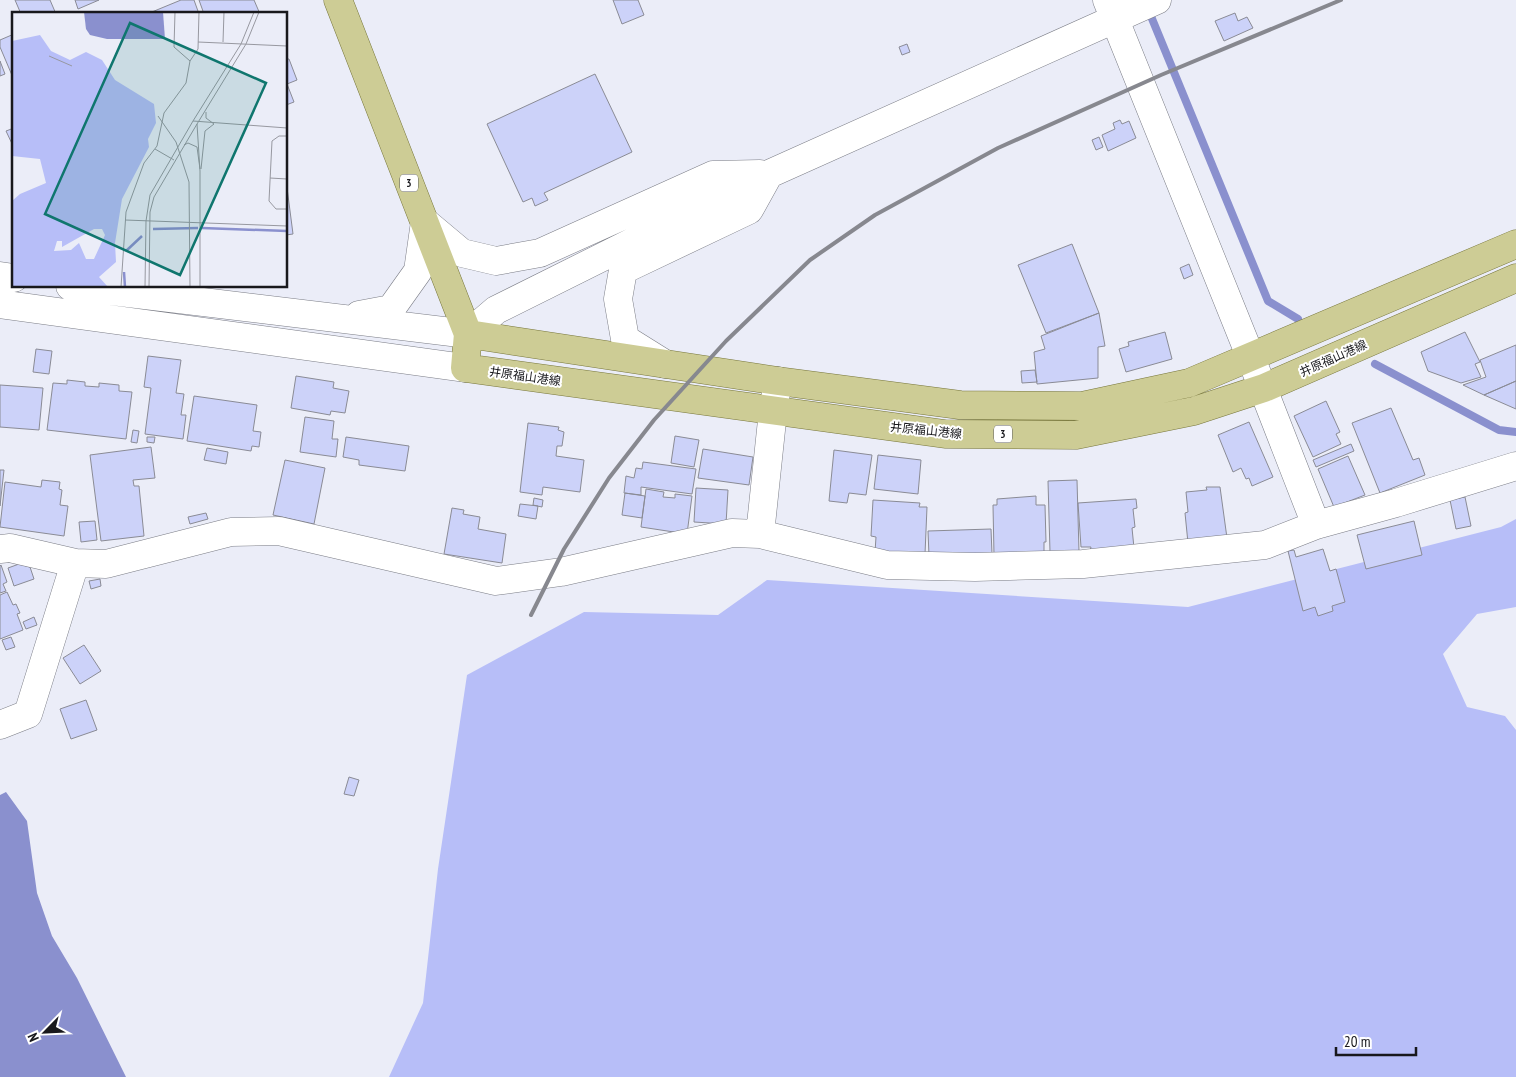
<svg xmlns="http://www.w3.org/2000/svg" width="1516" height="1077" font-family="'PT Sans Narrow','Noto Sans JP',sans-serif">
<rect width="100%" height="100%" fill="#ebedf8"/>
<path fill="#b7bef8" d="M1516 519V607L1477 614 1443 654 1467 707 1505 716 1516 730V1077H389L423 1003 438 869 467 675 584 612 718 615 767 580 1188 607 1501 527Z"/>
<path fill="#8a90ce" d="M6 792 27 821 37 893 52 936 77 978 126 1077H0V795Z"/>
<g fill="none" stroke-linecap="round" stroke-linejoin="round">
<path stroke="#8a90ce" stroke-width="8" d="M1148 9 1268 301 1298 319
M1375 364 1499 430 1516 432"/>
</g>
<path fill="#ccd2f9" stroke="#8a8b95" d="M15 0H50L56 14H21Z
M75 0H99L78 9Z
M181 0H194L199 14H147Z
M199 0H254L260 14H204Z
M613 0H638L644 15 622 24Z
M1235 13 1238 21 1247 17 1253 28 1224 41 1215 21Z
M14 34V80L0 47V40Z
M907 44 910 52 902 55 899 47Z
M286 59H289L297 80 287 84 294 102 286 105Z
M0 61 5 74 0 76Z
M595 74 632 152 544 193 548 200 535 206 532 198 523 202 487 124Z
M1120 120 1122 124 1129 121 1136 138 1108 151 1102 135 1115 129 1113 123Z
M14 128V148L6 131Z
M1099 137 1103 147 1096 150 1092 140Z
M286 180 293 234 286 235Z
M1072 244 1099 313 1046 333 1018 265Z
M1189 264 1193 275 1184 279 1180 268Z
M1099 313 1105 346 1098 347V378L1037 384 1034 352 1045 349 1041 336Z
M1165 332 1172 359 1126 372 1119 349 1129 346 1128 342Z
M1465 332 1480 362 1475 364 1481 377 1461 383 1428 371 1421 352Z
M1516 345V381L1484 395 1463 385 1486 377 1480 360Z
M36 349 52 351 49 374 33 372Z
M148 356 181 360 176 393 184 394 181 415H186L183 439 145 434 151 388 144 387Z
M1035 370 1037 382 1022 383 1021 371Z
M296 376 334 382 333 388 349 391 345 413 331 411 330 415 291 408Z
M67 380 85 382V386L99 387V383L119 385V391L132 392 126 439 47 430 53 383 67 384Z
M1516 381V409L1484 395Z
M0 385 43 388 39 430 0 427Z
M194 396 257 405 253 431 261 432 259 447 252 446 251 451 187 441Z
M1326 401 1340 432 1336 434 1341 444 1313 457 1294 416Z
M1391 408 1413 460 1419 458 1425 475 1380 493 1352 423Z
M305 417 334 421 332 439H338L336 457 300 452Z
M1249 422 1273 477 1252 486 1249 478 1246 479 1241 468 1233 472 1218 435Z
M528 423 559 427 558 430 564 432 562 446H557L556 456 584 460 580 492 543 487 542 495 520 492Z
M133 430 139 431 137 443 131 442Z
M675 436 699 440 694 467 671 463Z
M147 437H155L154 443 147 442Z
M346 437 409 446 405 471 359 465V460L343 457Z
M1351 444 1354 451 1316 467 1313 460Z
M151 447 155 478 133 480 134 486H139L144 536 101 541 90 455Z
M207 448 228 452 226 464 204 460Z
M703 449 753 457 749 485 698 478Z
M834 450 872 455 866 495 849 493 847 503 829 501Z
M878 455 921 460 918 494 874 489Z
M1348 456 1365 495 1334 507 1318 469Z
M285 460 325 468 314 524 273 515Z
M643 462 696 469 692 494 641 487V495L624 493 626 476 634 478 636 468 642 469Z
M0 470H4L0 506Z
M42 480 60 482 59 489 62 490 60 505 68 506 64 536 0 527 5 482 41 487Z
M1077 480 1079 552H1050L1048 481Z
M1206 487H1220L1227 538 1188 543 1185 513 1188 512 1186 492 1207 490Z
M696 488 728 490 726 524 694 522Z
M646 489 664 492 663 497 675 498V494L692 496 687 534 641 527Z
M625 493 645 496 642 518 622 515Z
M1036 496V505H1045L1046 542H1044V554L994 555 993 505H997V499Z
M1465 497 1471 526 1456 529 1450 500Z
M534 498 543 500 542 507 533 505Z
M1136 499 1137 508 1133 509 1135 527 1132 528 1134 548 1090 551 1091 547H1081L1078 503Z
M873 500 920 503 919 507H927L925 554 875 552 876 537 871 536Z
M520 504 538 506 536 519 518 516Z
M452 508 464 510 463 514 480 517 478 529 506 534 502 563 444 554Z
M206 513 208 519 190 524 188 517Z
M95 521 97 540 81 542 79 522Z
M1414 521 1422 555 1366 569 1357 535Z
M991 529 992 554 929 556 928 531Z
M1323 549 1330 571 1336 569 1345 602 1332 606 1333 611 1318 616 1315 607 1303 611 1288 551 1294 550 1296 557Z
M19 564 30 567 34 579 14 586 8 568Z
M1 565 7 582 3 584 6 591 0 593V566Z
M100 579 101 586 91 589 89 581Z
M7 592 13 605 16 604 20 613 17 614 23 630 0 639V595Z
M34 617 37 625 26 629 23 622Z
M11 637 15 647 6 650 2 640Z
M84 645 101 671 80 684 63 658Z
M86 700 97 730 71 739 60 709Z
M349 777 359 780 354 796 344 794Z"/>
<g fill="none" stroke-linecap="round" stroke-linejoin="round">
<defs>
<path id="minor" d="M1107 0 1251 358 1316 525
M425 222 462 253 496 261 540 253 713 175 760 174
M0 276 14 278
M70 286 468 334 496 310 769 174 1157 0
M0 304 465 368
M359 315 391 309 418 271 425 222
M665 364 625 339 618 299 623 270 749 210 769 174
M760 534 773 411 778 381
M0 549 10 548 75 563
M0 725 28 714 75 563 106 564 231 532 279 531 496 581 561 572 732 533 760 534 887 565 975 567 1083 564 1265 545 1316 525 1396 503 1516 466"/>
<path id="major" d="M338 0 468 334 465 368 945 434 1076 435 1194 411 1264 388 1516 278
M468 334 778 381 960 405 1082 406 1189 383 1516 244"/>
</defs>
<use href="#minor" stroke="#7b7d86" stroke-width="29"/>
<use href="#major" stroke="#78773d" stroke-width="29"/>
<use href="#minor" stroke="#fff" stroke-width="28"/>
<use href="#major" stroke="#cdcc95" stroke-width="28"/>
<path stroke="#87888f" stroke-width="4" d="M531 615 564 549 609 478 654 420 726 341 810 260 875 215 998 148 1161 75 1341 0"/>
</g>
<g text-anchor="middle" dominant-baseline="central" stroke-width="4" stroke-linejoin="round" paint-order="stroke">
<g fill="#fff" stroke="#5d5d60" stroke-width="1">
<rect x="400" y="174.5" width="18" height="17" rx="4"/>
<rect x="994" y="425.5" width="18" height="17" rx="4"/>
</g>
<g font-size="11" font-weight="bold" fill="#18181c">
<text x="409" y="183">3</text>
<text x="1003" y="434">3</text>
</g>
<g font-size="12" fill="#18181c" stroke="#fff">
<text transform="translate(1333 358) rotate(-24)">井原福山港線</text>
<text transform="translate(525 376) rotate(8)">井原福山港線</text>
<text transform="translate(926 430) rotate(6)">井原福山港線</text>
</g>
</g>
<g transform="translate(12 12)">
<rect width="275" height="275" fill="#ebedf8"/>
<path d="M28 23 39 39 58 48 74 40 90 48 103 68 142 92 144 111 136 127 137 135 110 187 103 231 104 250 87 265 96 275H0V189L8 182 34 171 28 147 0 144V29ZM82 217H90L93 223 82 247H74L67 231 59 238 42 239 45 229H50V235Z" fill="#b7bef8" fill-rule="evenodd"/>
<path d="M72 0H151L153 27H95L78 23 74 17Z" fill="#8a90ce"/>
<path fill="none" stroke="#8a90ce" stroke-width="2.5" d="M190 216 275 219M141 217 186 216M114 239 130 224M112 260 113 275"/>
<path fill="none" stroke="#9798a0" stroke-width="1" d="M186 30 275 34M211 30 212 0M37 44 60 54M178 49 186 37 187 0M146 104 164 130 177 170 178 275M181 109 229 32 242 0M275 124H267L260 129 257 189 264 197H275M172 133 176 131 185 135 188 157M143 137 162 148M189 157 193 119 202 112 194 106V100M258 166 275 167M113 208 275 214M109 275 114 200 132 151 145 134 152 101 174 71 178 49 162 35 163 0M133 275 134 209 138 183 181 109 275 116M137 275 138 200 142 185 185 112M188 275V159L185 112 234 32 247 0"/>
<path fill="#0f766e" fill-opacity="0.15" stroke="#0f766e" stroke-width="2.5" d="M118 11 254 71 168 263 33 202Z"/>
<rect width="275" height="275" fill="none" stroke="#18181c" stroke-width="2.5"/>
</g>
<g transform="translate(45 1032) rotate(246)" stroke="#ffffff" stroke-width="4" paint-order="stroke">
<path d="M0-4L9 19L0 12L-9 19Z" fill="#18181c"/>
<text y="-8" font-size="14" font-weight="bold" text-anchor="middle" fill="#18181c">N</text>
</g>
<path d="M1336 1047v8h80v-8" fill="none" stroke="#18181c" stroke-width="2.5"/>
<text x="1344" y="1047" font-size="15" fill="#18181c" stroke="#ffffff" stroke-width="4" paint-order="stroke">20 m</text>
</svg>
